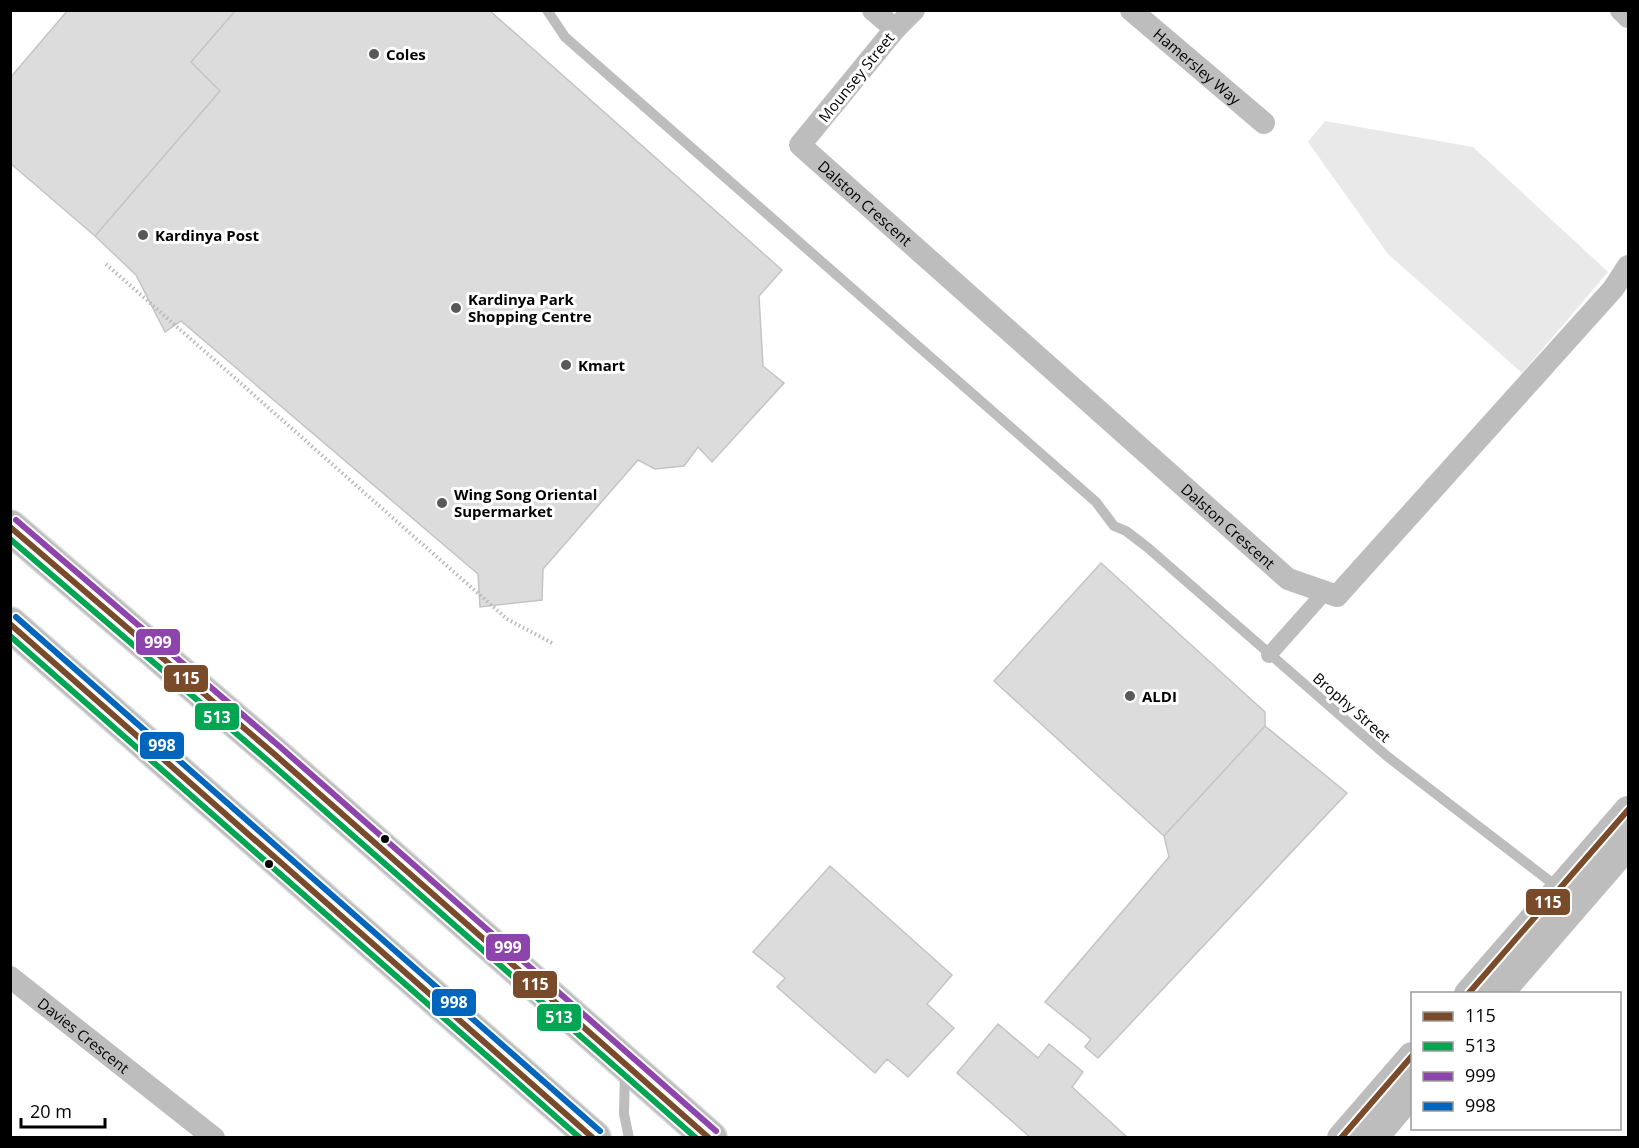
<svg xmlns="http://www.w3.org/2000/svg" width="1639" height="1148" font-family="'Open Sans',sans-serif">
<rect width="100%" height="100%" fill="#fff"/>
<path fill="#e9e9e9" d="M1325 121 1473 147 1608 272 1522 373 1388 254 1308 142Z"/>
<path fill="#dcdcdc" stroke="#c4c4c4" stroke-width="1.5" d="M68 10H236L191 62 220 91 95 236 10 163V78Z
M236 10H489L782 270 759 296 763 366 784 383 712 462 698 447 684 466 655 469 638 460 543 569 542 600 480 607 478 574 181 321 165 332 136 275 95 236 220 91 191 62Z
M1101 563 1265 712V726L1164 836 994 681Z
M1265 726 1347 793 1098 1058 1085 1047 1091 1039 1045 1002 1169 857 1164 836Z
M830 866 952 975 927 1004 954 1028 908 1077 887 1059 875 1073 777 987 785 978 753 952Z
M998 1024 1038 1058 1049 1044 1083 1072 1072 1087 1128 1138H1031L957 1073Z"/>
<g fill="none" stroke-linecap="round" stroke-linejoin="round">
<defs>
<path id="trunk" d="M10 527 273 753 710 1138
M10 624 594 1138"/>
</defs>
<use href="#trunk" stroke="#dbdbdb" stroke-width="36"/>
<path stroke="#b8b8b8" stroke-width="4" stroke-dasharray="1.5 3" stroke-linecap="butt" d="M106 264 507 619 554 644"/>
<path stroke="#bdbdbd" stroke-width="10" d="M547 10 565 37 1096 502 1114 526 1126 531 1147 547 1388 757 1560 889
M625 1072 624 1114 629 1138"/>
<path stroke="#bdbdbd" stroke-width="16" d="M1269 655 1325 592"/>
<g stroke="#bdbdbd" stroke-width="22">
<path d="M873 10 895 29"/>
<path id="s1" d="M914 10 895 29 800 145 1288 579 1337 596 1613 289 1628 266"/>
<path id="s2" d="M1131 10 1264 123"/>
<path d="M1621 10 1628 17"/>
<path id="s3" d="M10 977 214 1138"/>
</g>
<path stroke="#bdbdbd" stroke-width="28" d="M1468 994 1628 810
M1499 994 1628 845
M1341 1138 1412 1056
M1374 1138 1412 1093"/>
<use href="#trunk" stroke="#bdbdbd" stroke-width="33"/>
<defs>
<path id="bus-1" d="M10 527 273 753 709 1138
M10 624 593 1138
M1468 994 1628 810
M1341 1138 1412 1056"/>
<path id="bus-2" d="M10 539 267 760 696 1138
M10 636 580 1138"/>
<path id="bus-3" d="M16 520 279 746 716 1131"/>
<path id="bus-4" d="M16 617 600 1131"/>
</defs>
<use href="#bus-1" stroke="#fff" stroke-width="10"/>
<use href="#bus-2" stroke="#fff" stroke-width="10"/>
<use href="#bus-3" stroke="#fff" stroke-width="10"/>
<use href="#bus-4" stroke="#fff" stroke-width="10"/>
<use href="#bus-1" stroke="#7a4b2a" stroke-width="6"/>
<use href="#bus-2" stroke="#00a651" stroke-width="6"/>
<use href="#bus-3" stroke="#8e44ad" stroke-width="6"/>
<use href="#bus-4" stroke="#0065bd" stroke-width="6"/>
</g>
<g fill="#595959" stroke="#fff" stroke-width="2">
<circle cx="374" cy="54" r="6"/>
<circle cx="143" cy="235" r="6"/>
<circle cx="456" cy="308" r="6"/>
<circle cx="566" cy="365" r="6"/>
<circle cx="442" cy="503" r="6"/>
<circle cx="1130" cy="696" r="6"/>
</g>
<g fill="#000" stroke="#fff" stroke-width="2">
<circle cx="385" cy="839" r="5"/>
<circle cx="269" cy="864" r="5"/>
</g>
<g text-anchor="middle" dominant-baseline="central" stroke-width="6" stroke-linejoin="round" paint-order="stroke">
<g font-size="15" font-weight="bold" fill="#000" stroke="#fff" text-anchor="start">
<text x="386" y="54">Coles</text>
<text x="155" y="235">Kardinya Post</text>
<text x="468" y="299">Kardinya Park<tspan x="468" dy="17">Shopping Centre</tspan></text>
<text x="578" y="365">Kmart</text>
<text x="454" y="494">Wing Song Oriental<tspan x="454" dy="17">Supermarket</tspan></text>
<text x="1142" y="696">ALDI</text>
</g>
<g font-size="15" fill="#000" stroke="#fff">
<text stroke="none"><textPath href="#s2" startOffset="87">Hamersley Way</textPath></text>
<text transform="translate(856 77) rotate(-51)">Mounsey Street</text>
<text stroke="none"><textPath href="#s1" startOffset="264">Dalston Crescent</textPath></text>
<text stroke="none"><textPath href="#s1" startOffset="750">Dalston Crescent</textPath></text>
<text transform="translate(1352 707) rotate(41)">Brophy Street</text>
<text stroke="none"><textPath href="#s3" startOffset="94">Davies Crescent</textPath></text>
</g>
</g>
<g stroke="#fff" stroke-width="2">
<rect x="135" y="628" width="46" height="28" rx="6" fill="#8e44ad"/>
<rect x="163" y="664" width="46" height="29" rx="6" fill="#7a4b2a"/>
<rect x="194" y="702" width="46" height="29" rx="6" fill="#00a651"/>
<rect x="139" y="731" width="46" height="29" rx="6" fill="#0065bd"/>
<rect x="1525" y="888" width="46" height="28" rx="6" fill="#7a4b2a"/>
<rect x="485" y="933" width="46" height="29" rx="6" fill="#8e44ad"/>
<rect x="512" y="970" width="46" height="29" rx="6" fill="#7a4b2a"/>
<rect x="431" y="988" width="46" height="29" rx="6" fill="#0065bd"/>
<rect x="536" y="1003" width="46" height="29" rx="6" fill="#00a651"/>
</g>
<g font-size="16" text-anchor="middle" font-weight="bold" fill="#fff">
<text x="158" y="648">999</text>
<text x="186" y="684">115</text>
<text x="217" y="723">513</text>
<text x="162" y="751">998</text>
<text x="1548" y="908">115</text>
<text x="508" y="953">999</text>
<text x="535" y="990">115</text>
<text x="454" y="1008">998</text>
<text x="559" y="1023">513</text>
</g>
<rect width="1639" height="1148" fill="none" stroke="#000000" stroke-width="24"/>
<rect x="1411" y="992" width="210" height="138" fill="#ffffff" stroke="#999999" stroke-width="1.5"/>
<rect x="1423" y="1012" width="30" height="9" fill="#7a4b2a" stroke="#999999" stroke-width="1.5"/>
<text x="1465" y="1022" font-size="18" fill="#000000">115</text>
<rect x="1423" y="1042" width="30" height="9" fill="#00a651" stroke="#999999" stroke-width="1.5"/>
<text x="1465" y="1052" font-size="18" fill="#000000">513</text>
<rect x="1423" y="1072" width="30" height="9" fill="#8e44ad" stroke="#999999" stroke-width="1.5"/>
<text x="1465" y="1082" font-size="18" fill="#000000">999</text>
<rect x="1423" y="1102" width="30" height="9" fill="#0065bd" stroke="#999999" stroke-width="1.5"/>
<text x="1465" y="1112" font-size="18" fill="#000000">998</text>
<path d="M21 1118v9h84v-9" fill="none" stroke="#000000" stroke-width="3"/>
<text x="30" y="1118" font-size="18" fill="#000000" stroke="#ffffff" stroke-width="4.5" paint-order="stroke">20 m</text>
</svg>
